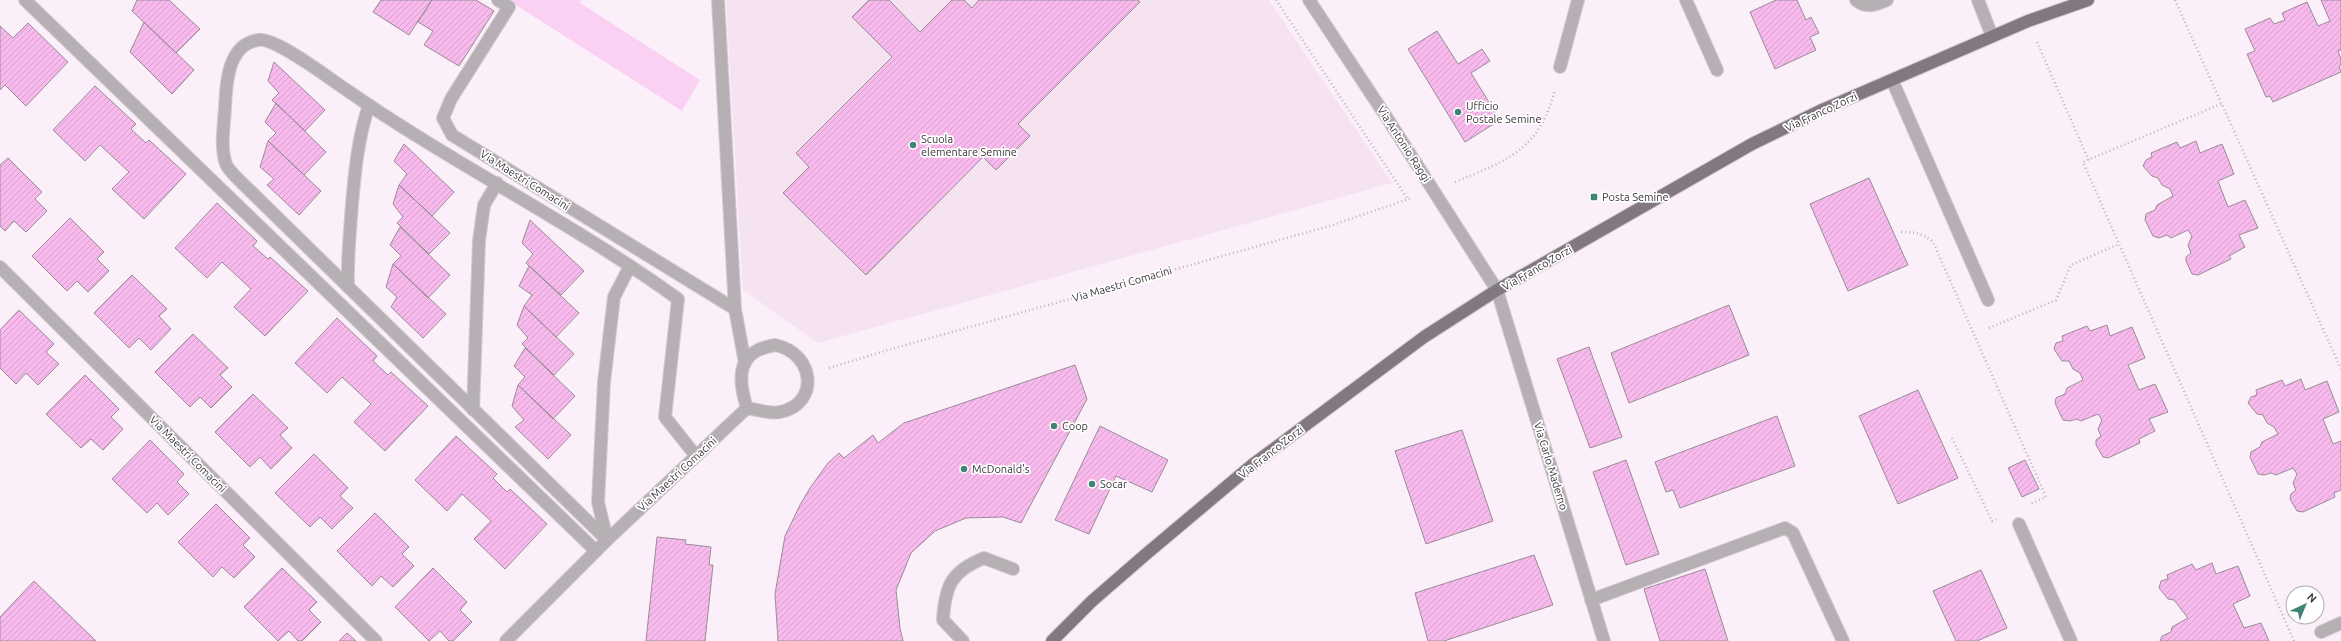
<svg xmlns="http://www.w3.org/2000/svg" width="2341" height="641" font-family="Ubuntu,sans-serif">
<defs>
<pattern id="building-hatch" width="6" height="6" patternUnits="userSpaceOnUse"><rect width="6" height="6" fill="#f8b9ed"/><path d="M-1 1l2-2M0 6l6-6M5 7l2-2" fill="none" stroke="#d5a0cc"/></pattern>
</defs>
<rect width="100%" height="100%" fill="#fbeff9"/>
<path fill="#f6e3f2" d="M726 0H1269L1392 183 818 343 743 290Z"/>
<path fill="#fad1f2" d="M508 0H581L580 3 700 80 682 111Z"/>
<path fill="url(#building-hatch)" stroke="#988d96" d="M137 0H169L200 29 176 53 132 11Z
M381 0H432L409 35 373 12Z
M432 0H476L494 11 459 66 424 45 433 31 418 22Z
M869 0H889L920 32 952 0H964L972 8 979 0H1138L1140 2 1018 124 1030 136 996 170 983 157 866 275 783 193 809 167 796 153 892 57 852 17Z
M1776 0H1797L1806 20 1811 17 1819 33 1810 37 1816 50 1775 69 1750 12Z
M2321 0H2341V50L2338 51 2341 59V65L2339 66 2341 72 2273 102 2270 96 2266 97 2247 54 2255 51 2245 29 2270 18 2274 24 2285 20 2282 13 2307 2 2318 26 2330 21Z
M144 22 194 70 172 94 130 52Z
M28 23 68 62 26 106 5 85 0 90V26L13 38Z
M1437 31 1458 64 1482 49 1490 61 1471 73 1500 120 1465 142 1408 49Z
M274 62 325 110 305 131 272 100 279 93 268 81Z
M95 86 136 124 131 129 146 143 149 140 186 174 144 219 112 189 129 172 100 145 85 161 53 130Z
M276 103 326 152 304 175 268 141 276 133 265 122Z
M268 141 321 191 299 215 267 185 274 179 260 167Z
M2196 141 2200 153 2222 144 2234 174 2218 181 2228 207 2245 200 2258 228 2239 235 2245 247 2229 256 2231 259 2198 275 2192 274 2186 261V257L2191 253 2188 245 2192 236 2188 230 2171 238 2167 235 2159 238 2153 236 2145 220 2146 214 2155 210 2157 205 2173 196 2170 189 2162 185 2158 178 2152 176 2143 166 2146 160 2152 157 2151 153 2177 142 2180 148Z
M404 144 454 192 432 216 399 185 407 174 394 161Z
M8 158 42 192 35 199 47 211 26 232 14 221 5 231 0 226V165Z
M1869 178 1908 265 1848 291 1810 204Z
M399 185 450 233 429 254 397 223 403 217 393 204Z
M217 203 257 241 253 246 268 259 270 257 308 291 265 336 234 307 251 289 222 262 207 278 175 248Z
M70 218 104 252 97 259 109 271 88 292 77 281 67 291 32 256Z
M530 220 584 271 561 295 526 263 533 254 522 243Z
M400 227 450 275 428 298 393 264 401 256 390 245Z
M393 264 446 314 423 338 391 307 397 297 386 287Z
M529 266 579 313 556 337 524 306 532 295 519 286Z
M132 275 167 309 159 316 171 329 151 350 139 338 129 348 94 313Z
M1729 305 1749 355 1629 403 1611 353Z
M524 306 574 354 554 375 522 344 528 338 517 325Z
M19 310 54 344 46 352 59 364 38 385 26 373 16 384 0 368V330Z
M337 318 377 356 373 361 388 375 391 372 428 406 385 451 354 422 371 404 342 377 327 393 295 363Z
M2107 325 2110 336 2132 327 2145 358 2128 365 2139 390 2155 384 2168 412 2149 419 2155 431 2139 439 2140 443 2108 458 2103 457 2096 445V440L2101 436 2098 429 2102 420 2098 414 2081 421 2077 419 2070 421 2063 420 2055 403 2056 398 2065 394 2067 388 2083 380 2080 373 2073 369 2069 361H2062L2054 349 2056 343 2063 341 2062 336 2087 326 2090 331Z
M193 334 228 368 220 375 232 387 211 408 200 397 190 407 155 372Z
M1589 347 1622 437 1590 448 1557 359Z
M525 348 575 396 553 419 518 385 525 377 514 366Z
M1075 365 1087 399 1021 523 1003 517 966 518 935 531 911 553 896 590 900 628 903 641H778L775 594 785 536 800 505 810 488 828 463 839 453 844 458 873 435 878 443 904 423Z
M85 375 119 409 111 417 123 429 103 450 91 439 81 448 46 414Z
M2301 379 2305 390 2327 381 2339 412 2323 419 2333 444 2341 441V490L2334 493 2335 497 2303 512 2297 511 2290 499 2291 494 2296 490 2293 483 2297 474 2293 468 2276 475 2271 473 2264 475 2258 474 2250 457 2251 452 2260 447 2262 442 2278 434 2274 427 2267 423 2263 415 2257 414 2248 403 2251 397 2257 395 2256 390 2282 380 2285 386Z
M518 385 571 435 548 459 515 427 524 420 512 406Z
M1918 390 1958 478 1898 504 1859 416Z
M253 394 288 428 280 435 292 448 271 469 260 457 250 467 215 432Z
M1777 416 1795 466 1680 508 1673 490 1666 492 1655 462Z
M1100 426 1168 460 1152 492 1116 476 1089 534 1055 520Z
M1462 430 1493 521 1426 544 1395 451Z
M456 436 497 474 493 478 507 492 510 489 547 524 505 569 474 539 491 521 462 494 447 511 415 480Z
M150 440 184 474 177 482 189 494 168 515 157 503 147 513 112 479Z
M314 454 348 488 340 496 353 508 332 529 320 517 310 527 275 493Z
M1626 460 1659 554 1626 565 1593 472Z
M2025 460 2039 489 2022 497 2008 468Z
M216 504 250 538 243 545 255 557 234 578 222 567 213 577 178 542Z
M375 513 409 547 402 554 414 566 393 587 381 576 372 586 337 551Z
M657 537 686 540 685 544 711 547 709 565H713L705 641H646Z
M1534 555 1553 605 1444 641H1428L1415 593Z
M2212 563 2216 574 2238 566 2250 596 2233 604 2244 628 2261 623 2269 641H2160L2162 636 2171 632 2172 627 2188 618 2174 600 2168 599 2159 588 2161 581 2168 579 2167 575 2192 564 2196 570Z
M282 568 317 602 309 610 321 622 302 641H298L289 631 278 641 244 607Z
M433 568 467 602 460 610 472 622 453 641H449L440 631 429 641 395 607Z
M1705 569 1728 641H1660L1644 589Z
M1981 570 2007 628 1977 641H1956L1933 591Z
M34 581 96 641H0V617Z
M347 633 356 641H339Z"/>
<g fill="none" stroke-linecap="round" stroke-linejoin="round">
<defs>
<path id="lane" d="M25 0 596 551
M498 0 509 7 451 99 443 118 452 135 735 309
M718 0 735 309 745 363
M1686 0 1717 70
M1856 0C1867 9 1875 5 1887 0
M1978 0 1992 36
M1892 80 1988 300
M0 267 376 641
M348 287C347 259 350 232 352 204 355 170 358 138 369 105
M473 410 479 241 484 205 497 183
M2019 524 2071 641
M607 540 238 179C234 175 228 169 226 164 220 147 224 126 225 108 226 85 227 45 258 40 276 37 331 80 348 91 455 165 573 223 678 299L665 417 696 456
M607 540 598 502 604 382 614 297 630 266
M1591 600 1785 528 1793 533 1843 641
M2321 632 2341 623
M963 641 943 620C945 585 952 571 984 558L1013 569"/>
<path id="street" d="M1309 0 1389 121 1497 290 1604 641
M1560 67 1578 0
M775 345C815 353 820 404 780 412 770 414 758 410 747 408 737 377 737 351 775 345Z
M506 641 607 540 747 408"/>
<path id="primary" d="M1052 641 1092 601 1145 555 1252 465 1424 337 1497 290 1752 144 1822 110 2028 21 2088 0"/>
</defs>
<use href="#lane" stroke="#d4cad3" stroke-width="14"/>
<use href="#street" stroke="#d4cad3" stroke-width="14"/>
<use href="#primary" stroke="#d4cad3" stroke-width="14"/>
<path stroke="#beb4bc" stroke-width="2.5" stroke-dasharray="1 3" stroke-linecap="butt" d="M1276 0 1407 198
M2175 0 2341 369
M2037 42 2089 161
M2221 104 2083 162 2294 641
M1455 182C1509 160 1540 149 1555 89
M1901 232C1915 232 1922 233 1933 242L2046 497 2030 504
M1989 328 2056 300 2071 265 2119 244
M829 368 888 350 1333 225 1411 198
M1952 438 1992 521 1996 519"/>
<use href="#lane" stroke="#b6b0b4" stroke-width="12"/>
<use href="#street" stroke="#b6b0b4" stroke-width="12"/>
<use href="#primary" stroke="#827880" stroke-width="12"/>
</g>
<g fill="#408477" stroke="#fff" stroke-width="1.5">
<circle cx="1458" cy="112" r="4"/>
<circle cx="913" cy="145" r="4"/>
<rect x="1590" y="193" width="8" height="8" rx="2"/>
<circle cx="1054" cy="426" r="4"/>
<circle cx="964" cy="469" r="4"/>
<circle cx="1092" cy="484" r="4"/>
</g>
<g text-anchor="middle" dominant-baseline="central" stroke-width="3.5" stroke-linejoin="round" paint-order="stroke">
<g font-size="11" fill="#3a3539" stroke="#fff" text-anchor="start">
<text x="1466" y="106">Ufficio<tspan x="1466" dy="13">Postale Semine</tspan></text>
<text x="921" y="139">Scuola<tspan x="921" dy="13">elementare Semine</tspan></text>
<text x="1602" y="197">Posta Semine</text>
<text x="1062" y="426">Coop</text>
<text x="972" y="469">McDonald's</text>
<text x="1100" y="484">Socar</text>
</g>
<g font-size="11" fill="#3a3539" stroke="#fff">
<text transform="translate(1821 112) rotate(-25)">Via Franco Zorzi</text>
<text transform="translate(1404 144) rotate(57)">Via Antonio Raggi</text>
<text transform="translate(525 180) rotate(32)">Via Maestri Comacini</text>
<text transform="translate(1537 268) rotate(-30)">Via Franco Zorzi</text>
<text transform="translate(1122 284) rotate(-16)">Via Maestri Comacini</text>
<text transform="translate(1271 452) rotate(-38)">Via Franco Zorzi</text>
<text transform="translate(188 454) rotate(45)">Via Maestri Comacini</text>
<text transform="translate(1551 466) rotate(73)">Via Carlo Maderno</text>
<text transform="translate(677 474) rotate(-43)">Via Maestri Comacini</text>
</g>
</g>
<g transform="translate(2305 605) rotate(44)"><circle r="19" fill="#ffffff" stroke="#b0aeb0"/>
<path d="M0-3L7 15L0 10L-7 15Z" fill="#408477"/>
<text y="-6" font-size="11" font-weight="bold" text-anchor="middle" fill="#3a3539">N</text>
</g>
</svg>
